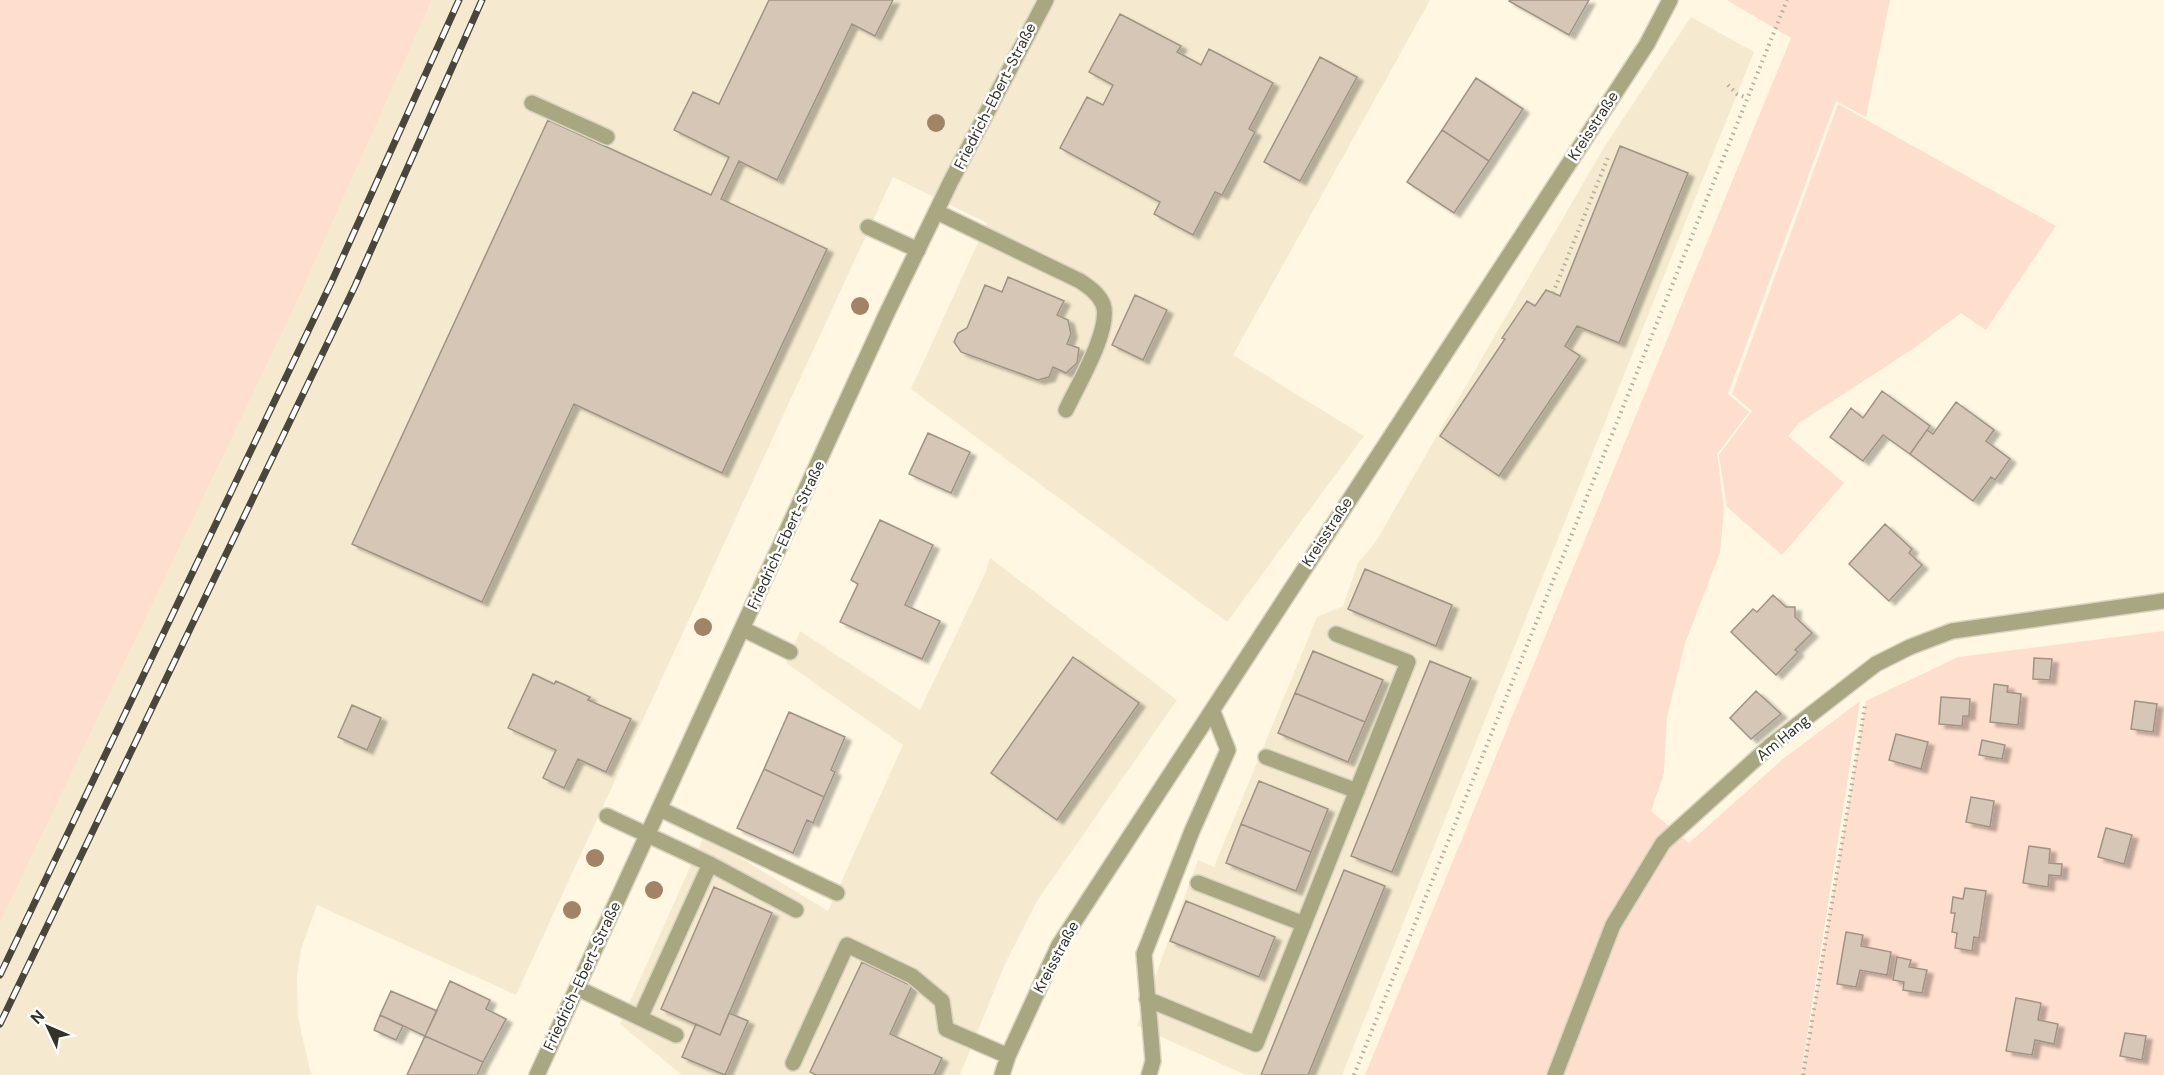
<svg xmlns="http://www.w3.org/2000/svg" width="2164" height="1075" font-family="'DM Sans',sans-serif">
<defs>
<filter id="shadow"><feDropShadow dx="6" dy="4" stdDeviation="1.5" flood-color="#0004"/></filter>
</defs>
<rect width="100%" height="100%" fill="#fff7e2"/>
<path fill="#f5eacf" d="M432 0H1430L1233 355 1364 436 1227 622 911 389 987 223 893 177 516 995 317 905 301 949 297 976 298 1017 311 1075H0V923L296 304Z
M1691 17 1754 52 1342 1075H1246L1137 1026 1198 860 1214 867 1317 617 1343 606 1358 563 1375 543 1603 149Z
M990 558 1177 700 1037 901 1005 964 960 1075H682L620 1024 704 836 828 911 903 745 786 663 800 631 920 710 985 574Z"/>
<path fill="#fedecd" d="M0 0H432L296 304 0 923Z
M1727 0H1890L1866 117 1836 101 1728 394 1749 412 1717 454 1724 509 1720 553 1685 643 1667 717 1664 773 1651 811 1689 843 1783 759 1860 701 1801 1075H1365L1791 38Z
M1838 104 2056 226 1986 330 1961 313 1914 348 1799 423 1788 436 1844 483 1782 555 1727 507 1719 455 1752 411 1732 394Z
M2164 631V1075H1802L1866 701 1958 657Z"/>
<path fill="#d5c6b5" stroke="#a19384" stroke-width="1.5" filter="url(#shadow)" d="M769 0H893L875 36 852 24 777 180 739 161 721 199 827 249 722 473 574 404 482 602 352 544 548 120 711 195 729 157 674 130 693 92 719 104Z
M1510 0H1589L1569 35 1509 1Z
M1120 14 1181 46 1177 52 1201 65 1209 49 1273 83 1249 129 1255 132 1222 195 1215 192 1193 235 1154 214 1160 202 1060 148 1087 97 1103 105 1113 85 1089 72Z
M1320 57 1357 77 1300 181 1264 162Z
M1476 78 1523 109 1489 161 1442 130Z
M1442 130 1489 161 1454 213 1407 182Z
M1620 146 1688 173 1619 343 1577 326 1565 346 1580 356 1499 476 1440 436 1505 339 1502 338 1527 301 1535 306 1546 290 1560 296Z
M1008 277 1064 301 1057 315 1068 320 1071 334 1067 344 1079 348 1077 363 1066 373 1053 367 1049 377 1038 380 961 352 954 342 958 333 967 328 985 285 1002 292Z
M1135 295 1167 310 1143 360 1112 345Z
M1882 391 1930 426 1910 454 1883 435 1863 461 1830 437 1851 408 1863 418Z
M1956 402 1994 430 1986 441 2010 459 1995 480 1991 477 1973 501 1910 454 1927 430 1933 434Z
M928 433 970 452 951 493 909 474Z
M880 520 933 545 905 605 940 621 922 659 840 622 858 584 851 580Z
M1885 524 1912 549 1909 553 1922 565 1889 601 1849 564Z
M1365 569 1452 605 1436 646 1348 609Z
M1773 595 1786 607H1795V617L1812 633 1795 650 1798 652 1776 675 1731 632 1753 609 1757 612Z
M1313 651 1383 680 1365 722 1295 693Z
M1073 657 1139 703 1057 820 991 773Z
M2034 658 2052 659 2050 680 2033 679Z
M1430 661 1471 678 1392 872 1351 856Z
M533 674 554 684 556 681 590 697 588 700 631 719 606 772 578 759 564 788 543 778 556 750 508 728Z
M1994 684 2008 686 2007 692 2021 694 2018 725 1990 722Z
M1756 691 1781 714 1751 739 1730 718Z
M1295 693 1365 722 1348 762 1278 733Z
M1941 697 1970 699 1969 716H1963L1962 726 1939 724Z
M2135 701 2157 704 2153 732 2131 729Z
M352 705 381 718 367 750 338 737Z
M789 712 845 737 831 770 835 772 824 797 764 769Z
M1896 734 1928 742 1921 769 1889 760Z
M1982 740 2005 745 2002 759 1979 755Z
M764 769 824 797 813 823 807 820 793 853 737 828Z
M1259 781 1328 809 1311 852 1241 824Z
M1971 797 1994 801 1990 827 1966 822Z
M1241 824 1311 852 1296 891 1226 863Z
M2106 828 2132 835 2124 864 2098 857Z
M2029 846 2050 849 2049 863 2062 864 2061 876 2049 875 2048 887 2023 883Z
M1344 870 1385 886 1308 1075H1261Z
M714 887 772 913 720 1035 661 1009Z
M1965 888 1986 891 1979 938 1974 937 1972 951 1955 948 1957 933 1952 932 1955 913H1951L1953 897 1963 899Z
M1186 901 1275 937 1259 977 1170 941Z
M1846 932 1863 935 1861 946 1891 952 1887 975 1860 970 1856 987 1837 984Z
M1897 957 1911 960 1909 967 1927 970 1922 993 1903 990 1904 982 1893 980Z
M862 962 912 986 890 1034 942 1058 934 1075H816L810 1072Z
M450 981 490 1000 486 1009 506 1019 483 1062 425 1036Z
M391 991 437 1011 425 1036 380 1015Z
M2016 998 2041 1003 2038 1020 2058 1024 2054 1044 2035 1040 2032 1055 2006 1051Z
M729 1013 748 1021 725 1075 682 1057 696 1024 720 1035Z
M380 1015 403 1026 396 1040 374 1030Z
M2125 1033 2146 1036 2142 1060 2120 1056Z
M425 1036 483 1062 477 1075H407Z"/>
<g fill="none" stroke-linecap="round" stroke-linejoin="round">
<defs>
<path id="minor" d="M532 103 607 137
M937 212 1080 281C1089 287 1098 293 1103 304 1112 329 1077 386 1066 410
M868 227 918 250
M743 629 790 652
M1266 757 1357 791
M660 809 837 893
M607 816 710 864 796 910
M1198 883 1304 924
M577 988 676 1035
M1147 999 1256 1044 1408 662 1336 634
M640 1018 710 864
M793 1063 847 945 912 976 942 1001 946 1029 1008 1056
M537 1075 886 315 951 181 1046 0
M1002 1075 1008 1056 1059 945 1647 44 1670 0
M1149 1075 1153 1061 1144 954 1192 831 1228 750 1213 712
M1555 1075 1613 925 1663 843 1770 746 1876 664 1910 647 1952 631 2164 601"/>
</defs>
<use href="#minor" stroke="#dbd4c1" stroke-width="18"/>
<path stroke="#b2ac9c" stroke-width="4" stroke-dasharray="1.5 4.5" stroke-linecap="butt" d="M1728 85 1737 94 1747 98
M1553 293 1609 155
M1354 1075 1787 0
M1803 1075 1865 706"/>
<use href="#minor" stroke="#a8a782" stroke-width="15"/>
<defs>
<path id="rail" d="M0 975 332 281 459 0
M0 1024 355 286 482 0"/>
</defs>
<use href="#rail" stroke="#4a463d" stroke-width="7"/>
<use href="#rail" stroke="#fff" stroke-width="4.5" stroke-dasharray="14" stroke-linecap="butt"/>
</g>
<g fill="#a28366">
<circle cx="936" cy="123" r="9"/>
<circle cx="860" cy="306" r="9"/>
<circle cx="703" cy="627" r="9"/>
<circle cx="595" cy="858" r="9"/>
<circle cx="654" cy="890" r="9"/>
<circle cx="572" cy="910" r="9"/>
</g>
<g text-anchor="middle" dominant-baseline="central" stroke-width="5" stroke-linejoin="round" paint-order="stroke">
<g font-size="15" fill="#35322a" stroke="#fff">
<text transform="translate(995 96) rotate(-63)">Friedrich-Ebert-Straße</text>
<text transform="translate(1593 126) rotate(-57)">Kreisstraße</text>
<text transform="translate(1327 532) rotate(-57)">Kreisstraße</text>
<text transform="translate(786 535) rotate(-65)">Friedrich-Ebert-Straße</text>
<text transform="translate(1783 738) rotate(-39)">Am Hang</text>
<text transform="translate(1056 957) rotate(-62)">Kreisstraße</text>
<text transform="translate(582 976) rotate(-65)">Friedrich-Ebert-Straße</text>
</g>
</g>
<g transform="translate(48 1027) rotate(314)" stroke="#ffffff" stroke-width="4.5" paint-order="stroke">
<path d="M0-4.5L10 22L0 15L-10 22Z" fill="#35322a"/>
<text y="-9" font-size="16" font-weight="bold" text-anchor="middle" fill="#35322a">N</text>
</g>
</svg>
